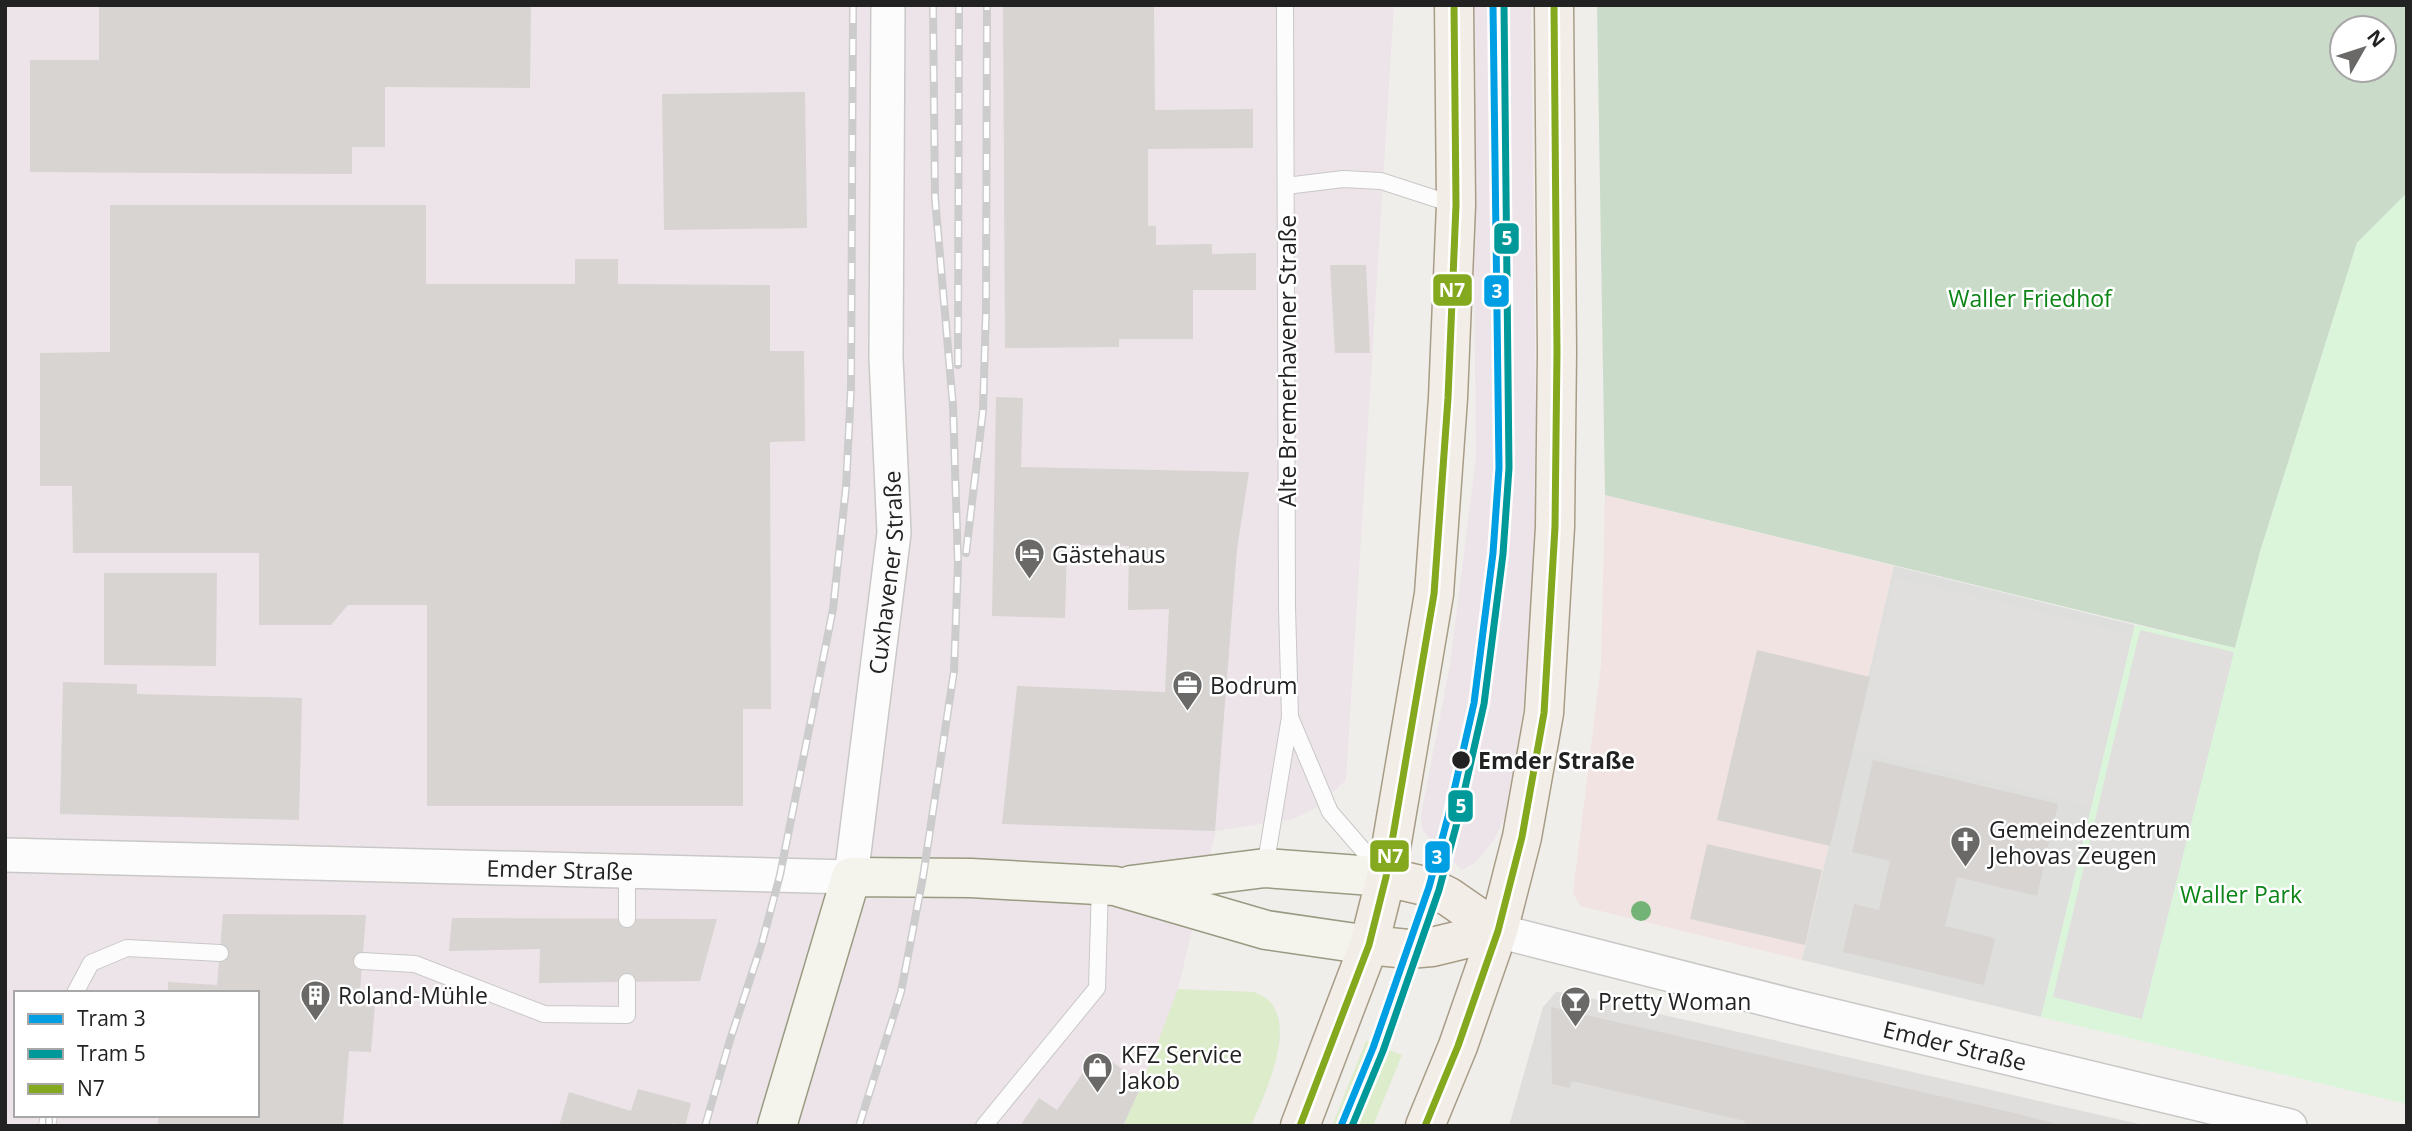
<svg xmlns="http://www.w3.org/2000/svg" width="2412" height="1131" font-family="'Open Sans',sans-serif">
<rect width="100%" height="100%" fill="#f0eeeb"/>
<path fill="#dfdedc" d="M1556 992 1568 993 2148 1126H1509L1543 1007Z"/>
<path fill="#f1e3e1" d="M1605 495 1894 566 1802 960 1580 906 1573 893 1601 665Z"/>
<path fill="#ede4e9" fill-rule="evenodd" d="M5 5H1394L1346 780 1317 807 1293 819 1216 831 1178 989 1254 992 1272 1004 1279 1018 1280 1041 1266 1091 1251 1126H5ZM16 993H257V1115H16Z
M1471 5H1531L1537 504 1527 682 1508 810 1494 840 1476 862 1462 870 1431 841 1422 829 1421 815 1450 665 1476 457Z"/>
<path fill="#dededc" d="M1894 566 2135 625 2041 1017 1802 960Z"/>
<path fill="#ddeccb" d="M1178 989C1196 990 1214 991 1232 991 1238 992 1247 991 1253 992 1307 1007 1265 1094 1251 1126H1123L1142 1084Z
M1366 1041 1402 1055 1373 1126H1332Z"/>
<path fill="#cadbca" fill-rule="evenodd" d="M1597 5H2407V193L2357 243 2260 552 2235 648 1605 495ZM2342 28H2384V70H2342Z"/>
<path fill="#daf5da" d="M2407 193V1104L2041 1017 2135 625 2235 648 2260 552 2357 243Z"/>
<path fill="#e0dfde" d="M1895 577 2131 634 2090 806 1854 749Z
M2140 630 2234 652 2142 1019 2053 997Z"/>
<path fill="#d7d4d2" d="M99 5H531L530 88 385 87V147H352V174L30 172V60H99Z
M1003 5H1154L1155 110 1253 109V148L1148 149V226H1156V245L1212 244V254L1256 253V290H1193V339H1119V347L1005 348Z
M805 92 807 228 664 230 662 94Z
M110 205H426V284H575V259H618V284L770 285V351H804L805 441 770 442 771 709H743V806H427V605H348L331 625H259V553H73L72 486H40V353L110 352Z
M1330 265H1366L1370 353H1335Z
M996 397 1023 398 1021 467 1249 472 1237 549 1215 831 1002 824 1017 686 1165 692 1169 609 1128 610 1129 546 1067 545 1065 618 992 616Z
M104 573H217L216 666 104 665Z
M1757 650 1870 677 1830 846 1717 820Z
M63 682 137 684V694L302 698 299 820 60 814Z
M1873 760 2058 804 2037 896 1957 877 1945 926 1995 938 1984 985 1843 952 1854 904 1879 910 1890 861 1852 852Z
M1707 844 1822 870 1805 945 1690 919Z
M223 914 366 915 360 991 376 992 371 1052 349 1051 343 1126H158V1115H257V993H168V982L217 985Z
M452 918 717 919 700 981 539 983 540 949 449 951Z
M1551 1007 2018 1114 2064 1126H1744L1745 1121 1572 1081 1570 1088 1552 1084Z
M1098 1051 1142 1084 1123 1126H1020L1039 1098 1057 1110Z
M638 1089 691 1103 685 1126 673 1123V1126H559L569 1092 631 1111Z"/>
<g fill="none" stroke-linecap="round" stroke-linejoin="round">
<defs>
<path id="lane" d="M1286 186 1343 179 1381 181 1455 205
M1290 717 1330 812 1382 872
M1265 868 1290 717 1287 607 1285 5
M627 919V871
M362 961 415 964 544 1014 627 1015V982
M75 993 91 963 127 948 220 953
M47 1126 49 1115
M984 1126 1097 988 1100 885"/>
<g id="street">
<path id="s1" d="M5 855 851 877 894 533 886 358 888 5"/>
<path id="s2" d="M1498 931 1801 1008 2290 1126"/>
</g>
<path id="secondary" d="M1131 885 1265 868 1386 877
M777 1126 851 877 971 878 1115 886 1266 930 1369 945"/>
<path id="primary" d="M1386 877 1429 887 1449 897 1498 931
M1369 945 1408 949 1432 947 1498 931
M1300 1126 1369 945 1386 877 1434 594 1448 398 1456 205 1454 5
M1425 1126 1458 1046 1498 931 1522 837 1544 713 1555 527 1557 352 1554 5"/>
</defs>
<use href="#lane" stroke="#c9c8c7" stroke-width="18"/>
<use href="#street" stroke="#c9c8c7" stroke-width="36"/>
<use href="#secondary" stroke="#999a82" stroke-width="41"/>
<use href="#primary" stroke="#a79c86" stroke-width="41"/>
<use href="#lane" stroke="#fdfcfc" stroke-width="16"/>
<use href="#street" stroke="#fdfcfc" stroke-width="33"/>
<use href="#secondary" stroke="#f4f4ed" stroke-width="38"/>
<use href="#primary" stroke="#f3ede7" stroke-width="38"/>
<defs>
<path id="rail" d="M958 365 959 5
M966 553 983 410 986 311 987 5
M49 1126V1115
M705 1126 730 1040 762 943 780 875 833 609 846 487 851 388 853 5
M859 1126 901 992 923 877 954 671 958 563 953 406 935 198 933 5"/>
</defs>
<use href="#rail" stroke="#ccc" stroke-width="8"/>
<use href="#rail" stroke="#fff" stroke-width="5" stroke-dasharray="16" stroke-linecap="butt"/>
<defs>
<path id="bus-1" d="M1300 1126 1369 945 1386 877 1434 594 1448 398 1456 205 1454 5
M1425 1126 1458 1046 1498 931 1522 837 1544 713 1555 527 1557 352 1554 5"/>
</defs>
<use href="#bus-1" stroke="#fff" stroke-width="12"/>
<use href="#bus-1" stroke="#84a91f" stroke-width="7"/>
<defs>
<path id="tram-1" d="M1341 1126 1373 1048 1429 887 1448 817 1474 703 1493 553 1499 468 1493 5"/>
<path id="tram-2" d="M1352 1126 1383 1051 1439 890 1458 819 1484 704 1503 554 1509 468 1504 5"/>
</defs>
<use href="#tram-1" stroke="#fff" stroke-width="12"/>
<use href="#tram-2" stroke="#fff" stroke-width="12"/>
<use href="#tram-1" stroke="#009fe3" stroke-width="7"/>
<use href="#tram-2" stroke="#099" stroke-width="7"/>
</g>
<circle fill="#73b476" cx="1641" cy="911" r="10"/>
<defs>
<symbol id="hotel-pin" viewBox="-11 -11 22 30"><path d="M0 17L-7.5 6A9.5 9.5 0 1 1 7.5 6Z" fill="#6a6968" stroke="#fff"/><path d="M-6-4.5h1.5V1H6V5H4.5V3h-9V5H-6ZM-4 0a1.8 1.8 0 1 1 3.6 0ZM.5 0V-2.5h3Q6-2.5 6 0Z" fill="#fff"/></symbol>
<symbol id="office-pin" viewBox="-11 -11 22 30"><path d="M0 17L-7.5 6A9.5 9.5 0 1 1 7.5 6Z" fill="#6a6968" stroke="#fff"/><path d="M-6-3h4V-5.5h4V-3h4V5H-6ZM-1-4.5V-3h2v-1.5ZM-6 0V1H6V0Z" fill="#fff"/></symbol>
<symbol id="church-pin" viewBox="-11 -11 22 30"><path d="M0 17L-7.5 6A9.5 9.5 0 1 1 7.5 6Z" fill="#6a6968" stroke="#fff"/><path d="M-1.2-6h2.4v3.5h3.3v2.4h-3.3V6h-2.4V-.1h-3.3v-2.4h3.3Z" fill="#fff"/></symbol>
<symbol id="building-pin" viewBox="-11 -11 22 30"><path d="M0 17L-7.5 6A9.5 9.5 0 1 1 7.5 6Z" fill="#6a6968" stroke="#fff"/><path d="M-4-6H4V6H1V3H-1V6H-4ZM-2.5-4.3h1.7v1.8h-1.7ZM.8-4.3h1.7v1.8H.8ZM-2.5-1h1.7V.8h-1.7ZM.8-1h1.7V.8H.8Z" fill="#fff"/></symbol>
<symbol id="bar-pin" viewBox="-11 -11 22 30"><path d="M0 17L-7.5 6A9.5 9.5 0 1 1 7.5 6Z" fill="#6a6968" stroke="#fff"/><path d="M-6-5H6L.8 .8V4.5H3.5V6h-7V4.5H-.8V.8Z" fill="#fff"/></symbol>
<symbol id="shop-pin" viewBox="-11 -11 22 30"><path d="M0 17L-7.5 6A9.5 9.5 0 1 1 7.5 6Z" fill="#6a6968" stroke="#fff"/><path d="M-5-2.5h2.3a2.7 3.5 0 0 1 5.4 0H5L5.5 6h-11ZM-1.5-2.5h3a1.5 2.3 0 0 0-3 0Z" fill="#fff"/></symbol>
</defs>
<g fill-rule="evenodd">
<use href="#hotel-pin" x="1012" y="536" width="35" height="47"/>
<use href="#office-pin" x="1170" y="668" width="35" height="47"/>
<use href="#church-pin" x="1948" y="824" width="35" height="47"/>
<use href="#building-pin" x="298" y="978" width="35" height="47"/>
<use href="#bar-pin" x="1558" y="984" width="35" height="47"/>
<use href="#shop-pin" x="1080" y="1050" width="35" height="47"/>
</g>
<circle fill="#222" stroke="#fff" stroke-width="2.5" cx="1461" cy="760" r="10"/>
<g text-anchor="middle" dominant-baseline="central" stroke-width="5" stroke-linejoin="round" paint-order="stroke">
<g font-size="23" fill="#0c8416" stroke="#fff">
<text x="2030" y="298">Waller Friedhof</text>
<text x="2241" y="894">Waller Park</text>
</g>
<g font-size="23" fill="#222" stroke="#fff">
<text transform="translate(1287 361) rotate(-90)">Alte Bremerhavener Straße</text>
<text stroke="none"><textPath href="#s1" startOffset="1153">Cuxhavener Straße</textPath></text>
<text stroke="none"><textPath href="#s1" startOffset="555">Emder Straße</textPath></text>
<text stroke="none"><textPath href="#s2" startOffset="471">Emder Straße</textPath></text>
</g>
<g font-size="23" fill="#222" stroke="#fff" text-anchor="start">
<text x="1052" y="554">Gästehaus</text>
<text x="1210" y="685">Bodrum</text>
<text x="1989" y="829">Gemeindezentrum<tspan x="1989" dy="26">Jehovas Zeugen</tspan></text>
<text x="338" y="995">Roland-Mühle</text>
<text x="1598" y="1001">Pretty Woman</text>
<text x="1121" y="1054">KFZ Service<tspan x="1121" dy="26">Jakob</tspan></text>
</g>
<g font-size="23" font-weight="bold" fill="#222" stroke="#fff" text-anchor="start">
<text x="1478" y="760">Emder Straße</text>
</g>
</g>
<g stroke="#fff" stroke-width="2.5">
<rect x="1493" y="222" width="27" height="33" rx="7" fill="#099"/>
<rect x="1432" y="273" width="41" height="34" rx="7" fill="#84a91f"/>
<rect x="1483" y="274" width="27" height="34" rx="7" fill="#009fe3"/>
<rect x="1447" y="789" width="27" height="34" rx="7" fill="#099"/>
<rect x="1369" y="839" width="41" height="34" rx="7" fill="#84a91f"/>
<rect x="1424" y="840" width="27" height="34" rx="7" fill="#009fe3"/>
</g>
<g font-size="19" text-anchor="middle" font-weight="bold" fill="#fff">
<text x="1507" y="245">5</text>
<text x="1452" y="297">N7</text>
<text x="1497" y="298">3</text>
<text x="1461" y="813">5</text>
<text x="1390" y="863">N7</text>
<text x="1437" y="864">3</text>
</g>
<rect width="2412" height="1131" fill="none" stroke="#222222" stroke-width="14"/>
<rect x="14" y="991" width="245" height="126" fill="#ffffff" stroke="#a7a7a7" stroke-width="2"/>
<rect x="28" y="1014" width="35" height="10" fill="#009fe3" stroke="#a7a7a7" stroke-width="2"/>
<text x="77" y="1026" font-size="21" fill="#222222">Tram 3</text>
<rect x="28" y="1049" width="35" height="10" fill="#009999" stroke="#a7a7a7" stroke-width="2"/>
<text x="77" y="1061" font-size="21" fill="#222222">Tram 5</text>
<rect x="28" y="1084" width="35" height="10" fill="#84a91f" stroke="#a7a7a7" stroke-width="2"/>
<text x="77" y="1096" font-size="21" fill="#222222">N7</text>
<g transform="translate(2363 49) rotate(51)"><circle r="33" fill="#ffffff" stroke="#a7a7a7" stroke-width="2"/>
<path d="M0-5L12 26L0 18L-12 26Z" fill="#6a6968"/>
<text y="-10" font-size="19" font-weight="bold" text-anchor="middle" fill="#222222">N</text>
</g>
</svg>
